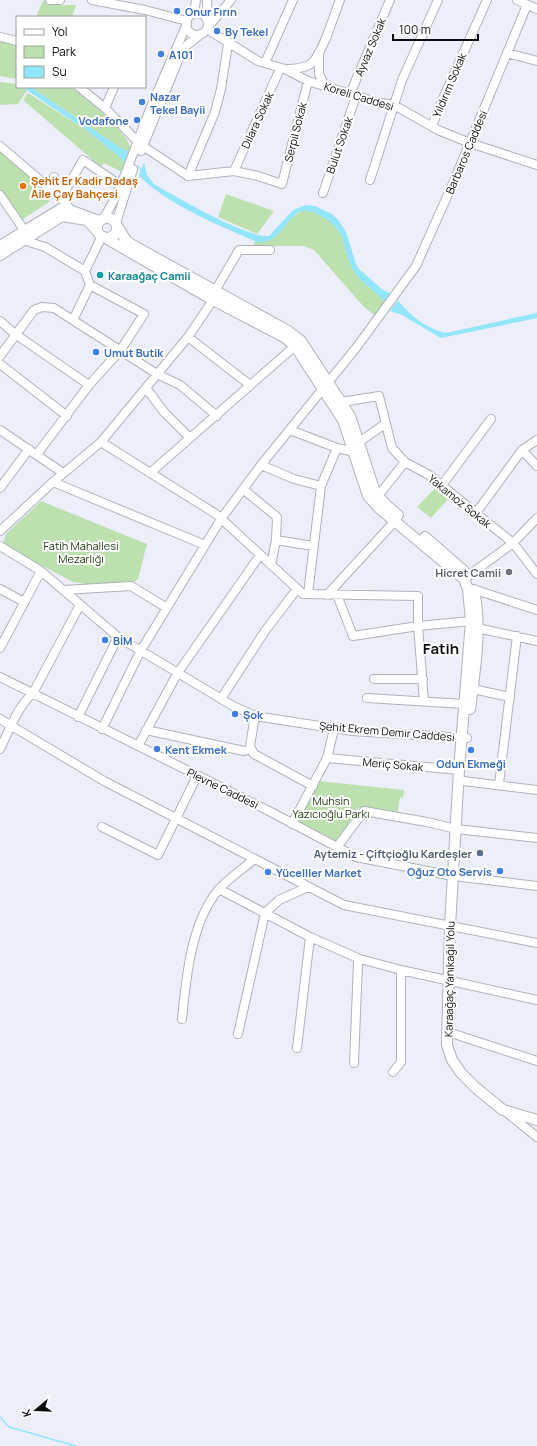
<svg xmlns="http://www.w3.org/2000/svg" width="537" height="1446" font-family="Manrope,sans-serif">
<rect width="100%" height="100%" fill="#eceff9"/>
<path fill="#bde0af" d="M43 0 57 5H76L72 17H36Z
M0 41 17 46V79L0 76Z
M0 82 17 84V87H22L27 90 18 104 0 105Z
M31 87H71L110 119 127 140 131 148 130 152 119 147Z
M28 93 89 132 123 160 124 165 122 172 104 163 101 167 23 100Z
M0 151 49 194V202L20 221 0 192Z
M226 194 274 211 257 234 218 217Z
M302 211C310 210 315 213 322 216 350 231 341 254 357 275 365 286 378 292 386 303L376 316 364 307 314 250 303 246H253L255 241C277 246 285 219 302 211Z
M438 485 451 496 431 518 417 507Z
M41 501 147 544 138 579 134 582 93 585 73 582 3 545 6 534Z
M318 781 404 790 403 798 400 797 397 815 362 807 357 809 337 843 301 823 299 820Z"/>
<path fill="#93e5f9" d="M22 87H31L119 147 130 152 124 165 123 160 89 132Z
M144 162 147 175 154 184C174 196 249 239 269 236L293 210 305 205 315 206 332 214 339 221 346 232 356 264 360 270 383 290 392 294 386 303C377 292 363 285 355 273 338 246 353 233 317 214 310 210 301 209 295 215 282 227 277 244 257 242 216 224 172 207 139 176Z
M398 300C409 315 427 329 446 333L537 313V318L441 338 402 315 390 311Z"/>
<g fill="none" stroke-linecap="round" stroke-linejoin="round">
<path stroke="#93e5f9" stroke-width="1.5" d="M138 166 142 171
M0 1417 9 1427 76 1446"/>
<defs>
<path id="minor" d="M50 0H60
M92 0 145 10 187 21
M207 0 208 21
M517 0 537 9
M194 13 196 0
M186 24a11 11 0 1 1 22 0a11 11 0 1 1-22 0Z
M208 27 231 0
M207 29 258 61 285 69 308 81 376 102 394 105 438 130 470 143 537 165
M0 37 17 41
M319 52V74L325 86
M507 53 537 61
M265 63 293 0
M287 69C295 69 302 68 309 65 322 58 334 14 340 0
M79 87 105 108 138 142
M350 94 390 0
M105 108 114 87
M432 126 441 103 487 0
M0 146 61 198 71 210
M143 146 188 176 234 171 258 176 282 184 308 81
M141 151 182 51 187 45 201 34
M234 171 280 69
M188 176 215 112 221 89 228 44
M54 177 59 189 57 195
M370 180 402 80 438 0
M323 193 356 96
M0 195 24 230
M61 198 83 160 120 185
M103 219C120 193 129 163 140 135 154 97 171 61 187 24
M116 223 133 169
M23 240 45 247 85 271
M215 291 239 250H270
M73 320 90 285 85 271 102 236
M0 321 15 334 89 385
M188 337 250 385
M0 356 34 310 42 307 54 308 157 374 180 385 217 416
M0 364 67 416
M146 388 164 412 190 438
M341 402 379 396 392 448 405 462 429 475 513 543 537 574
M0 430 63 473
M290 430 337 448 355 452
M101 442 216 514 303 594 418 596V626L424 701
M359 442 385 424
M522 450 537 466
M37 454 89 385 120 351 144 314 90 285
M261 465 294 479 321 486
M150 473 295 346
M53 482 205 545
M442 485 491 419
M0 488 29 449
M243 489 277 517 276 540 271 565
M378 496 405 462
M476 513 522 450 537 440
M0 531 53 482 101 442 188 337 213 300
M276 540 313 546
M0 546 41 571 118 637 233 706 255 716 352 731 467 738
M464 579 513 543 537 518
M0 589 24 602
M469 589H473L537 610
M64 590 131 586 167 608
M308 594 321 486 337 448
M327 595 395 521
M337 595 353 636 418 626 471 621
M477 628 537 641
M0 648 41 571
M0 677 269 811 356 857 453 876 537 886
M374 679H423
M473 689 510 697
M367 698 464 704
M221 699 265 631 297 589
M255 716 250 746 254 754 313 786
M78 717 118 637
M0 719 104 781 344 905 537 943
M102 729 140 652 221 519 261 465 356 348 416 266 454 181 527 5
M146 730 244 751 251 749
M138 746 177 674 260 555
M0 749C9 731 17 707 33 693L80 605
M327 758 459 770
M463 781 537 790
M499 784 517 636
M292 824 327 758 334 729
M102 827 158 855 197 776
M337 847 364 811 427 822 456 829 537 838
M219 889 310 937 297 1048
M310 937 360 959 401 970 537 1000
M182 1019C186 978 191 922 219 889 229 878 243 869 254 859
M448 1032 537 1061
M238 1034 265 913 279 900 308 887
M354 1063 358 963 360 959
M393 1072 401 1062V970
M506 1112 537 1137"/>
<path id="major" d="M97 228a10 10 0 1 1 20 0a10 10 0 1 1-20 0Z
M117 226 127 242 288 331 301 341 350 416 375 492 385 504 398 515
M104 237 213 300 284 337 295 346 343 420 368 496 380 509 464 579 468 589 471 621 459 770 450 926 447 1045 452 1060 461 1073 476 1088 503 1110 537 1120
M0 246 61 209C75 210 87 218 100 221
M0 255 62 216 87 220 98 232
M425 537 464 571
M470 709C475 670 482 628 474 590"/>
</defs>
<use href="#minor" stroke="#afb2bb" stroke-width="10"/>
<use href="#major" stroke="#afb2bb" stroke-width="12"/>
<use href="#minor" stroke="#fff" stroke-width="8"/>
<use href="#major" stroke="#fff" stroke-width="10"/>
</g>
<g fill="#3f7fe0" stroke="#fff" stroke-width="1.5">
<circle cx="177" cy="11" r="4"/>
<circle cx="217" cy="31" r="4"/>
<circle cx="161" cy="54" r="4"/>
<circle cx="142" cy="102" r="4"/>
<circle cx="137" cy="120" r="4"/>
<circle cx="96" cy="352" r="4"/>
<circle cx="105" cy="640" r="4"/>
<circle cx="235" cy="714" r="4"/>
<circle cx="157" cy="749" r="4"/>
<circle cx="471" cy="750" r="4"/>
<circle cx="500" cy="871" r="4"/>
<circle cx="268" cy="872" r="4"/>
</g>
<circle fill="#e8710a" stroke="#fff" stroke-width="1.5" cx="23" cy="186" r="4"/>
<circle fill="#0f9aa8" stroke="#fff" stroke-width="1.5" cx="100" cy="275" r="4"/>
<circle fill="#6b7280" stroke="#fff" stroke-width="1.5" cx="509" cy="572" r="4"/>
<circle fill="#5c6f8a" stroke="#fff" stroke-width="1.5" cx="480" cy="853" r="4"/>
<g text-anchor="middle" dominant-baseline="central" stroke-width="4" stroke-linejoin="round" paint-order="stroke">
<g font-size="11" font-weight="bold" fill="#366cbe" stroke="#fff" text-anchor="start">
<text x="185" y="11">Onur Fırın</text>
<text x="225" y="31">By Tekel</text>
<text x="169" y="54">A101</text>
<text x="150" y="96">Nazar<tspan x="150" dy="13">Tekel Bayii</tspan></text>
<text x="129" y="120" text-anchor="end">Vodafone</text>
<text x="104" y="352">Umut Butik</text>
<text x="113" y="640">BİM</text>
<text x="243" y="714">Şok</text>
<text x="165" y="749">Kent Ekmek</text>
<text x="471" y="763" text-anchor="middle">Odun Ekmeği</text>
<text x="492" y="871" text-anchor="end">Oğuz Oto Servis</text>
<text x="276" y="872">Yücelller Market</text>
</g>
<g font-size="11" fill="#0c0d10" stroke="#fff">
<text transform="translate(370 47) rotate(-67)">Ayvaz Sokak</text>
<text transform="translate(449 85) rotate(-67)">Yıldırım Sokak</text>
<text transform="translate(359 96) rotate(17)">Koreli Caddesi</text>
<text transform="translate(257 120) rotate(-65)">Dilara Sokak</text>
<text transform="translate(295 132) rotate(-76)">Serpil Sokak</text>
<text transform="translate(339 145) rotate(-71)">Bulut Sokak</text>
<text transform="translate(466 152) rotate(-67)">Barbaros Caddesi</text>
<text transform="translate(460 501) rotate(39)">Yakamoz Sokak</text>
<text transform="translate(387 731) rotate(5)">Şehit Ekrem Demir Caddesi</text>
<text transform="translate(393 764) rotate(5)">Meriç Sokak</text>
<text transform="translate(223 788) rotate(26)">Plevne Caddesi</text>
<text transform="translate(449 979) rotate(-89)">Karaağaç Yanıkağıl Yolu</text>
</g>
<g font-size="11" font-weight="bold" fill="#c56008" stroke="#fff" text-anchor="start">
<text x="31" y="180">Şehit Er Kadir Dadaş<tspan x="31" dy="13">Aile Çay Bahçesi</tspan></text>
</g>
<g font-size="11" font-weight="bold" fill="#0d838f" stroke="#fff" text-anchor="start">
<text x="108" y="275">Karaağaç Camii</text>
</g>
<g font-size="11" fill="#203f11" stroke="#fff">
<text x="81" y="545">Fatih Mahallesi<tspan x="81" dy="13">Mezarlığı</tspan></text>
<text x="331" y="800">Muhsin<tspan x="331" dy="13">Yazıcıoğlu Parkı</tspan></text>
</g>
<g font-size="11" font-weight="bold" fill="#5b616d" stroke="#fff" text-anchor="end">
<text x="501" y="572">Hicret Camii</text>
</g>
<g font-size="11" font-weight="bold" fill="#4e5e75" stroke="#fff" text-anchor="end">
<text x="472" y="853">Aytemiz - Çiftçioğlu Kardeşler</text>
</g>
<g font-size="15" font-weight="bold" fill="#0c0d10" stroke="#fff">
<text x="441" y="648">Fatih</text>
</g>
</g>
<rect x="16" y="16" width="130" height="72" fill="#ffffff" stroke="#9e9e9f"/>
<rect x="24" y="29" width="20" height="6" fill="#ffffff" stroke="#9e9e9f"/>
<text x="52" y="36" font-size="12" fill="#0c0d10">Yol</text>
<rect x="24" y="46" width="20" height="12" fill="#bde0af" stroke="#9e9e9f"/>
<text x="52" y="56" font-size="12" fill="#0c0d10">Park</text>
<rect x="24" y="66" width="20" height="12" fill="#93e5f9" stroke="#9e9e9f"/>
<text x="52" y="76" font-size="12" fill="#0c0d10">Su</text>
<g transform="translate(36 1410) rotate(251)" stroke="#ffffff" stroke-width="3" paint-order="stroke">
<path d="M0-3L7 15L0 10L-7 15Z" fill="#0c0d10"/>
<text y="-6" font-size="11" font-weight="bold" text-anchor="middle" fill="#0c0d10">K</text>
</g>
<path d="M393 34v6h85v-6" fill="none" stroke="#0c0d10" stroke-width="2"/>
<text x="399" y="34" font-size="12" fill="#0c0d10" stroke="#ffffff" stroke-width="3" paint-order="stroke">100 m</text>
</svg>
